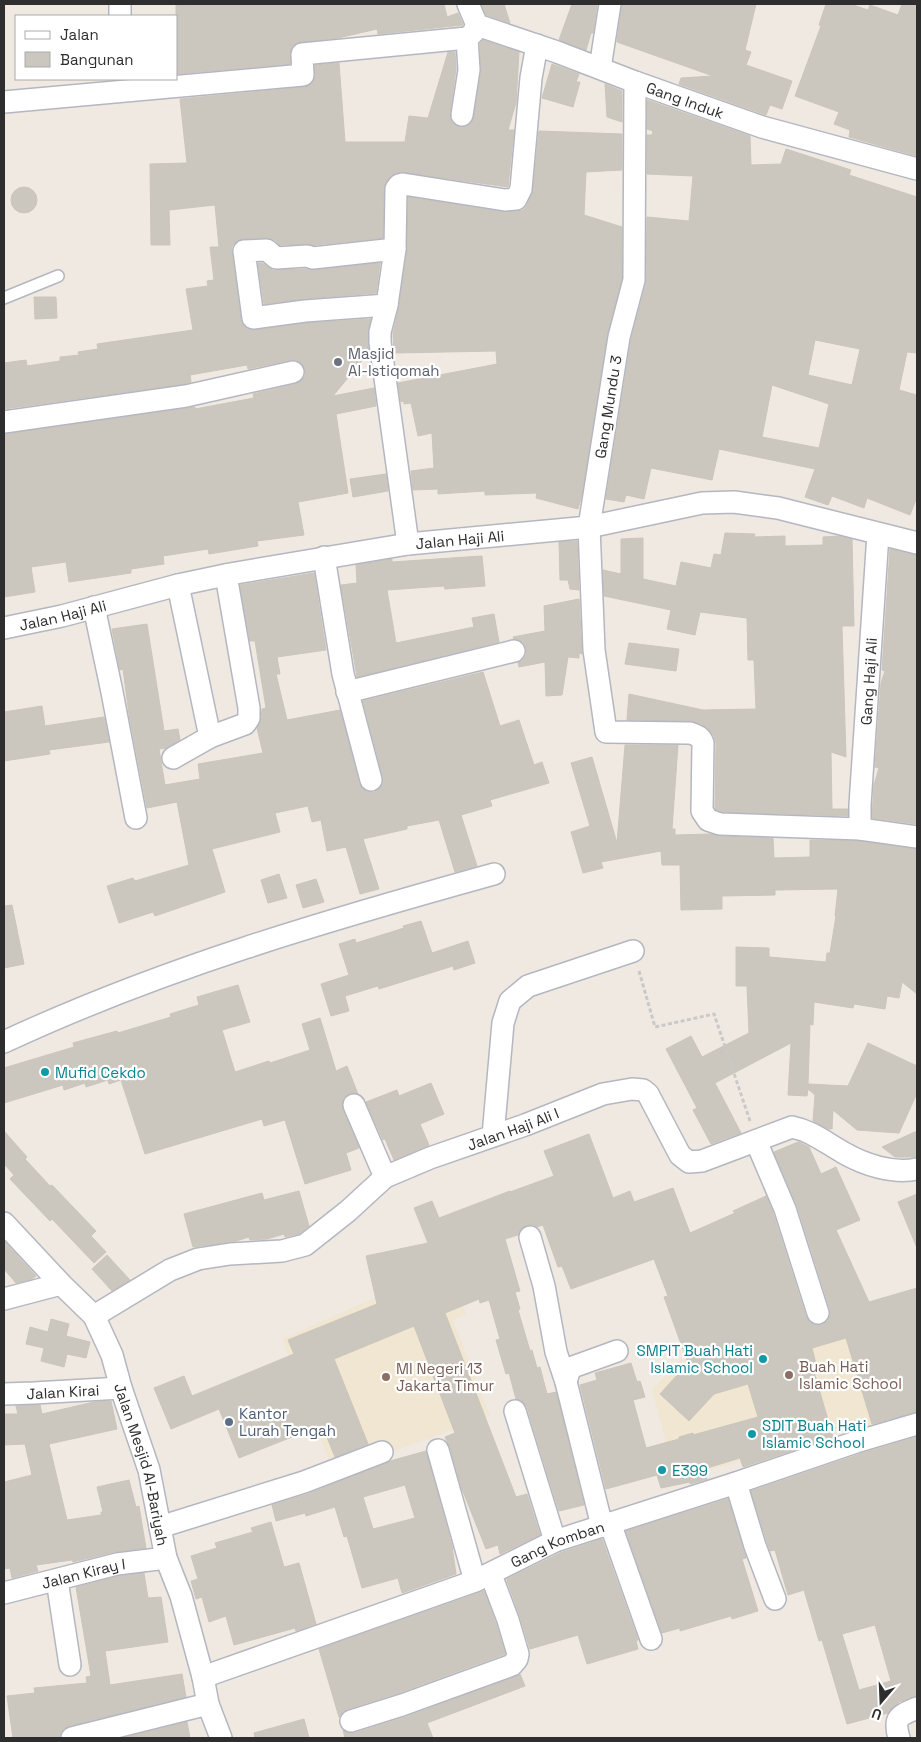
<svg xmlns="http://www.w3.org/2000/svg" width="921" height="1742" font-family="'Space Grotesk',sans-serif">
<rect width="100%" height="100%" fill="#efe9e1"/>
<path fill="#f0e6d1" d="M446 1266 466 1314 453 1320 490 1416 334 1473 282 1339Z
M888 1297 917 1394V1418L845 1438 842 1431 677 1480 652 1390 681 1359Z"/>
<path fill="#cbc7bf" stroke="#cbc5ba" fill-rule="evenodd" d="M185 4H444L447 17 458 13 463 25 378 34 377 29 338 38 301 42 295 44 291 49 290 64 176 74V5H185Z
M486 4H504L510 23 486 15 482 5Z
M572 4H597L593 33H591L586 50 559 40Z
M622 4H756L745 50 751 52 746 65 792 81 782 109 770 105 766 115 679 84 681 78 713 76 617 42Z
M826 4H850L868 10 870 5 898 15 902 4H917V156L849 137 850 130 834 124 839 112 795 96 821 26 819 25Z
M483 40 519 52 516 103 508 130H514L508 187 400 172 389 178 384 188 383 238 314 245 306 244 280 245 275 240 266 238 243 239 237 241 232 246V253L241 320 243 325 248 329 255 330 306 323 371 319 368 332 369 352 333 396 374 388 376 406 336 414 348 493 298 502 304 535 257 541 258 546 209 554 208 549 163 556 164 564 131 569V573L69 582 66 562 31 567 35 592 4 597V434L195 407V409L254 398 253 394 296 384 301 381 305 376V370L302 364 297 360H290L248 369 247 365 190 375 191 382 184 384 4 409V363L26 360 27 366 60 361V357L79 355 78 352 98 349 97 344 193 330 186 289 208 286 207 281 214 280 210 247H219L215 205 169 210 170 245H151L150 164 187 163 180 99 305 87 310 85 314 80 315 65 339 63 345 142H405L409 116 428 118 448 52H455L456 69 450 113V119L454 124 461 127 467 126 472 122 474 117 481 72 480 44Z
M552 64 579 74 576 82H580L573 107 542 98Z
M605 84 622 91V122L607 117Z
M647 100 750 136 751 165 781 164 786 149 851 170 849 175 917 197V353L907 352 899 390 917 395V497L910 515 867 498 864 508 832 496 828 505 805 497 815 469 719 449 712 480 651 468 644 499 626 495 624 502 606 499 631 340 646 283 647 217 689 221 693 176 647 174V135H652L653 131 647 129ZM815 340 860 349 852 385 808 375ZM772 385 829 404 819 448 762 437Z
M539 131 622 134V170L586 172 584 215 622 227V278L607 335 582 494 578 509 536 498 537 493 485 495V491L438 494V489L413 490 411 471 434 468 432 433 418 436 411 403 404 404V401L401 402 398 383 497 364 496 351 394 353 393 333 399 307 407 251 408 197 503 212 523 210 527 205 533 190Z
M11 200a13 13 0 1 1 26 0a13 13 0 1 1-26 0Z
M258 263H262L272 270H277L305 269 314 270 380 263 376 293 304 299 264 304Z
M34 297H56L57 318 35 319Z
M386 474 388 491 353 497 350 479Z
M725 533 755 534 754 537 785 536V546L823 545V537L840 536 852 539 854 626H842L846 757 831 752 832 809H848V816L722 812 716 810 715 807 716 743 714 736 709 730 702 724 690 721 627 720 629 694 703 710 756 709 754 660H748L747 618 700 612 695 635 667 629 671 610 604 596 603 570 621 574V539L643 538V579L676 586 681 562 711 568 714 554 721 555Z
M576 541H577L579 590 570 589 568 580H560L559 542Z
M890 549 917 555V824L872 818 874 785 879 768 875 767 881 683 885 671 882 670Z
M482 556 485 586 445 589 444 586 387 590 396 643 474 627 472 618 494 614 499 642 357 677 341 585 357 583 356 565 392 559V562Z
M314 573 326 650 277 657 280 674H276L287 720 340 710 359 783 363 789 368 792H375L380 788 383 783V777L363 701 483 672 500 726 519 720 534 765 542 762 549 783 490 800 492 806 461 815 477 866 455 872 439 820 407 826V829L363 839 379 889 360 894 346 847 327 851 321 820 312 822 308 806 275 813 280 832 212 849 225 892 155 916 153 912 119 923 107 886 133 878 135 881 189 865 177 802 147 808 129 714 123 669 120 670 112 629 147 624 164 731 178 729 180 740 166 748 159 749 165 785 200 779 198 764 263 753 257 728 261 719 262 709 266 708 255 641H250L240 585Z
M579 599 582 654 579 653V658L568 657 562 695 546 696 545 662 519 667 518 662 523 660 526 655V648L523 642 514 639 513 637 545 631 544 606Z
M629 643 679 649 676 671 625 664Z
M42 706 45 726 104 717 109 742 49 750 50 754 4 761V712Z
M625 745H678L672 829H675V835L711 834 720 836 773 838 774 858 810 857V840L859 841 917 849V994L902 982 899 998 887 996 885 1009 854 1004 853 1008 814 1002 813 1025 810 1024 808 1084 848 1086 868 1043 917 1066V1093L899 1133 857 1130 833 1110 832 1129H828L813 1121 815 1095 808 1089 807 1096 788 1095 791 1043 715 1083 741 1133 711 1144 693 1110 697 1108 666 1049 691 1036 702 1057 749 1033 747 986H736V947L769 948V957L826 962 827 953H830L836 916H835L838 889 775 890V895L722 896V909L681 910 680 865H662L661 851 601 862 603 868 583 873 571 832 590 826 571 763 592 757 617 843Z
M279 874 287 898 268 903 261 880Z
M316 879 324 902 303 908 296 885Z
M12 905 24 964 4 968V906Z
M421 921 432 953 468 941 475 963 454 970 453 966 379 989 378 986 345 996 349 1011 331 1016 321 984 349 975 339 944 355 939 356 943 404 928 403 926Z
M238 985 250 1022 222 1030 235 1072 269 1061 270 1063 310 1050 302 1024 320 1018 336 1071 347 1066 358 1094H349L344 1098 342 1104 343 1110 359 1148 346 1153 351 1170 305 1184 285 1120 264 1126 262 1119 145 1154 121 1080 109 1084 108 1080 86 1087 85 1083 64 1090 63 1085 4 1103V1068L74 1047 73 1043 91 1038 117 1031 118 1033 171 1017 170 1014 199 1005 197 997Z
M431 1083 444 1114 420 1124 429 1145 394 1160 385 1139 383 1140 366 1102 397 1090 399 1096Z
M4 1131 27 1157 25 1159 50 1186 52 1185 96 1231 91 1236 106 1252 94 1263 52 1219 50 1221 10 1179 14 1175 4 1164Z
M917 1131V1157H895L882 1147Z
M589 1134 613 1198 630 1191 634 1202 673 1188 690 1233 735 1213 733 1211 766 1196 773 1213 806 1317 810 1323 816 1325H822L828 1321 830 1315V1309L797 1205 774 1152 798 1142 809 1147 821 1174 836 1167 860 1220 836 1230 869 1302 917 1288V1412L872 1424 846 1338 812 1348 816 1364 812 1365 833 1437 743 1467 740 1458 704 1469 707 1479 690 1484V1482L661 1488 657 1475 606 1489 580 1385 597 1380 595 1373 631 1363 637 1382 640 1381 645 1397 633 1400 646 1448 679 1439V1437L693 1433V1435L758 1417 748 1384 714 1394 689 1421 660 1394 688 1363 664 1297 668 1296 654 1259 571 1289 562 1266 558 1267 543 1225 537 1227 533 1225H527L521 1229 518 1235 505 1239 520 1291 515 1292 520 1309 518 1310 530 1351 532 1350 537 1368 540 1367 547 1394 556 1392 584 1505 559 1511 527 1407 523 1402 516 1399 509 1373 506 1374 496 1340 500 1339 489 1300 480 1303 479 1299 445 1313 516 1497 527 1494 540 1535 500 1554 498 1545 486 1549 462 1489 450 1447 445 1437 455 1433 414 1326 334 1359 368 1444 335 1457 322 1425 239 1458 219 1409 171 1429 154 1388 184 1376 192 1396 294 1354 288 1340 377 1304 366 1256 428 1243 414 1208 432 1201 439 1218 510 1191V1192L554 1176 544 1151Z
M299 1191 309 1226 299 1234 285 1237 284 1234 267 1239 250 1240 249 1237 236 1241 193 1247 184 1214 262 1193 264 1200Z
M917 1194V1248L898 1202Z
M4 1241 36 1276 32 1279 16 1283 4 1269Z
M107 1255 130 1280 112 1291 92 1269Z
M51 1319 69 1324 66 1336 90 1342 86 1358 67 1354 64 1367 41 1361 44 1348 26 1344 30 1327 48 1332Z
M111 1401 117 1429 49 1444 67 1520 101 1515V1512H103L97 1487 129 1480 136 1507 139 1506 146 1548 114 1552 73 1562 72 1560 36 1565 38 1571 12 1578 10 1568 4 1569V1482L32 1475 25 1444 4 1445V1414H18L16 1406 40 1405 42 1414 94 1402Z
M917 1437V1696L899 1702 888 1713 847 1724 822 1640 819 1641 804 1590 788 1595 775 1550 770 1551 767 1542 751 1491 860 1454ZM875 1625 891 1681 859 1690 842 1634Z
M426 1451 452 1546 456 1574 402 1593 398 1578 362 1588 347 1536 344 1537 335 1507 306 1516 305 1513 276 1521 272 1505 308 1494 390 1461ZM405 1485 415 1518 373 1529 363 1497Z
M728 1499 746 1558 742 1559 758 1611 732 1619 731 1616 680 1631V1628L662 1633 626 1531Z
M271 1522 284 1567 299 1563 316 1624 296 1631 295 1628 234 1645 226 1616 209 1622 202 1597 196 1599 191 1581 198 1579 191 1556 217 1548 215 1543 253 1532 251 1528Z
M602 1539 638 1640 636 1641 638 1649 587 1664 578 1635 530 1649 520 1616 507 1581V1579L560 1553Z
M144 1573 148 1598 161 1597 168 1642 105 1651 110 1685 182 1674 186 1697 69 1726 63 1729 60 1738H13L7 1696 35 1693 34 1688 87 1683 86 1677 91 1676 76 1587 119 1576Z
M484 1591 496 1624 505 1654 398 1693 347 1709 342 1712 339 1717 319 1649Z
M520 1674 525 1686 427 1723 433 1738H345L343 1730 349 1733H355L406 1717Z
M304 1719 309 1738H255L254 1733Z
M187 1722 190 1738H123Z"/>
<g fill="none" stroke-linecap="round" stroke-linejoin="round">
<defs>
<path id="lane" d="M4 298 58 276"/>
<g id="street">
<path d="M120 4V16"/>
<path id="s1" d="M468 4 477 25 557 52 635 82 762 127 917 169"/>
<path d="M600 68 610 4"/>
<path d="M635 82 634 280 619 337 589 527 594 650 606 732 690 733C697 735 701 737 703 743L702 811 708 820 720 824 860 829 917 837"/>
<path d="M4 102 303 75 302 54 467 38 473 33 477 25"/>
<path d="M462 115 469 70 467 38"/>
<path d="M387 305 305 311 253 318 244 251 267 250 276 258 307 256 313 258 395 249"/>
<path d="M4 422 186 396 293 372"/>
<path d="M408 544 380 342V332L387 305 395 249 396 189 399 185 403 184 505 200 516 199 521 189 531 78 537 45"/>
<path d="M324 557 343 674 371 780"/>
<path d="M178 585 210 737"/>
<path d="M94 607 112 692 136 818"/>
<path id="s2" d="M4 628 62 616 178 585 230 574 408 544 589 527 702 503 734 502 778 508 917 543"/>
<path d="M347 692 514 651"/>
<path d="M173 758 210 737 245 724 249 718V708L226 575"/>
<path id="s3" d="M860 829V805L878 534"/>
<path d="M4 1042C160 969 328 920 494 874"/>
<path d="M354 1105 385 1177"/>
<path d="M493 1136 503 1023 510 1001 528 986 633 951"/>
<path d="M756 1141 785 1209 818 1313"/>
<path id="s4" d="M4 1223 61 1284 94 1316 112 1355 121 1388 149 1470 166 1558 181 1596 203 1677 208 1704 221 1738"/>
<path d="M530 1237 544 1286 556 1352 566 1382 602 1526"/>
<path d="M4 1299 61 1284"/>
<path id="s5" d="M94 1316 170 1270 198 1259 230 1254 282 1251 305 1245 348 1211 385 1177 430 1158 525 1125 603 1094 632 1089 643 1090 648 1094 680 1155 689 1162 702 1161 792 1127C812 1131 826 1143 844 1153 865 1165 893 1174 917 1169"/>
<path d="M566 1382 570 1368 617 1351"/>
<path id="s6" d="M4 1394 34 1393 121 1388"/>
<path d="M515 1411 555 1541"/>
<path d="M438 1450 475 1581"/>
<path d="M736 1483 755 1546 775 1599"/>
<path d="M610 1523 651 1639"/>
<path d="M160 1527 304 1482 382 1452"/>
<path d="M57 1580 70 1665"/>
<path id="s7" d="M4 1593 117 1564 166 1558"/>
<path id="s8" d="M203 1677 475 1581 555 1541 736 1483 856 1442 917 1424"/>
<path d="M351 1721 402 1705 512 1665 517 1659 518 1654 508 1620 491 1575"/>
<path d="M72 1738 208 1704"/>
<path d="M899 1738C893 1717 899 1716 917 1708"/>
</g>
</defs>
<use href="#lane" stroke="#b4b7c1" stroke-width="14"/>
<use href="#street" stroke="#b4b7c1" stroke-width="24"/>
<path stroke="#c9c9c9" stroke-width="3" stroke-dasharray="4 2.5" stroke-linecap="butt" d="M639 971 655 1027 714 1014 750 1121"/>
<use href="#lane" stroke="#fff" stroke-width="11"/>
<use href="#street" stroke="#fff" stroke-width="21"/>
</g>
<circle fill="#6b7280" stroke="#fff" stroke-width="2" cx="338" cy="362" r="5"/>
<g fill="#0f9aa8" stroke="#fff" stroke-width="2">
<circle cx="45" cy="1072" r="5"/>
<circle cx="763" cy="1359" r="5"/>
<circle cx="752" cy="1434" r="5"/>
<circle cx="662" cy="1470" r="5"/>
</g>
<g fill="#8d6e63" stroke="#fff" stroke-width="2">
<circle cx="789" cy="1375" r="5"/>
<circle cx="386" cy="1377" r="5"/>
</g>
<circle fill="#5c6f8a" stroke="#fff" stroke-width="2" cx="229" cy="1422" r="5"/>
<g text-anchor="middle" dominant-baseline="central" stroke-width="4.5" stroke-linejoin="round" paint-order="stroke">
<g font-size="15" fill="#2e2e2e" stroke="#fff">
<text stroke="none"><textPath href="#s1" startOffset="244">Gang Induk</textPath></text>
<text transform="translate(608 407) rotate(-81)">Gang Mundu 3</text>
<text stroke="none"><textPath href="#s2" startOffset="465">Jalan Haji Ali</textPath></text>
<text stroke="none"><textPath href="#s2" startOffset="60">Jalan Haji Ali</textPath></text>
<text stroke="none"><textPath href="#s3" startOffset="148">Gang Haji Ali</textPath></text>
<text stroke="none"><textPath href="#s5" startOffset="469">Jalan Haji Ali I</textPath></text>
<text stroke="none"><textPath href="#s6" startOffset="59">Jalan Kirai</textPath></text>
<text stroke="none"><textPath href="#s4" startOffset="286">Jalan Mesjid Al-Bariyah</textPath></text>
<text stroke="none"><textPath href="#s8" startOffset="379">Gang Komban</textPath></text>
<text stroke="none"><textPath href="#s7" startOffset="82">Jalan Kiray I</textPath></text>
</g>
<g font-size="15" fill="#5b616d" stroke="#fff" text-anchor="start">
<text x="348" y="353">Masjid<tspan x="348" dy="17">Al-Istiqomah</tspan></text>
</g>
<g font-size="15" fill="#0d838f" stroke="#fff" text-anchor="start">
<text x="55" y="1072">Mufid Cekdo</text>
<text x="753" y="1350" text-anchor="end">SMPIT Buah Hati<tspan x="753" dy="17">Islamic School</tspan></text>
<text x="762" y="1425">SDIT Buah Hati<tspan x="762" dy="17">Islamic School</tspan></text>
<text x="672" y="1470">E399</text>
</g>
<g font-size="15" fill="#785e54" stroke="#fff" text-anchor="start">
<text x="799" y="1366">Buah Hati<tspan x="799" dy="17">Islamic School</tspan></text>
<text x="396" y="1368">MI Negeri 13<tspan x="396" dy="17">Jakarta Timur</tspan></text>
</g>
<g font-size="15" fill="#4e5e75" stroke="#fff" text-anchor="start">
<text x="239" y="1413">Kantor<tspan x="239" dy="17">Lurah Tengah</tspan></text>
</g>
</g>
<rect width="921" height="1742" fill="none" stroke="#2e2e2e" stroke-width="10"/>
<rect x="15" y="15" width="162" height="65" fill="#ffffff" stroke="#ababab"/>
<rect x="25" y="31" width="25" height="8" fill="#ffffff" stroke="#ababab"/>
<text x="60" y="40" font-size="15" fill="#2e2e2e">Jalan</text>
<rect x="25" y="52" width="25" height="15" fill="#cbc7bf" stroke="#ababab"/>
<text x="60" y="65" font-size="15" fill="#2e2e2e">Bangunan</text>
<g transform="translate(881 1702) rotate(199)" stroke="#ffffff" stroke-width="4" paint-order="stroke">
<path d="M0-4L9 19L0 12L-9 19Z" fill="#2e2e2e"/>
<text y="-8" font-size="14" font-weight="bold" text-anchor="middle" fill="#2e2e2e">U</text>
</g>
</svg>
